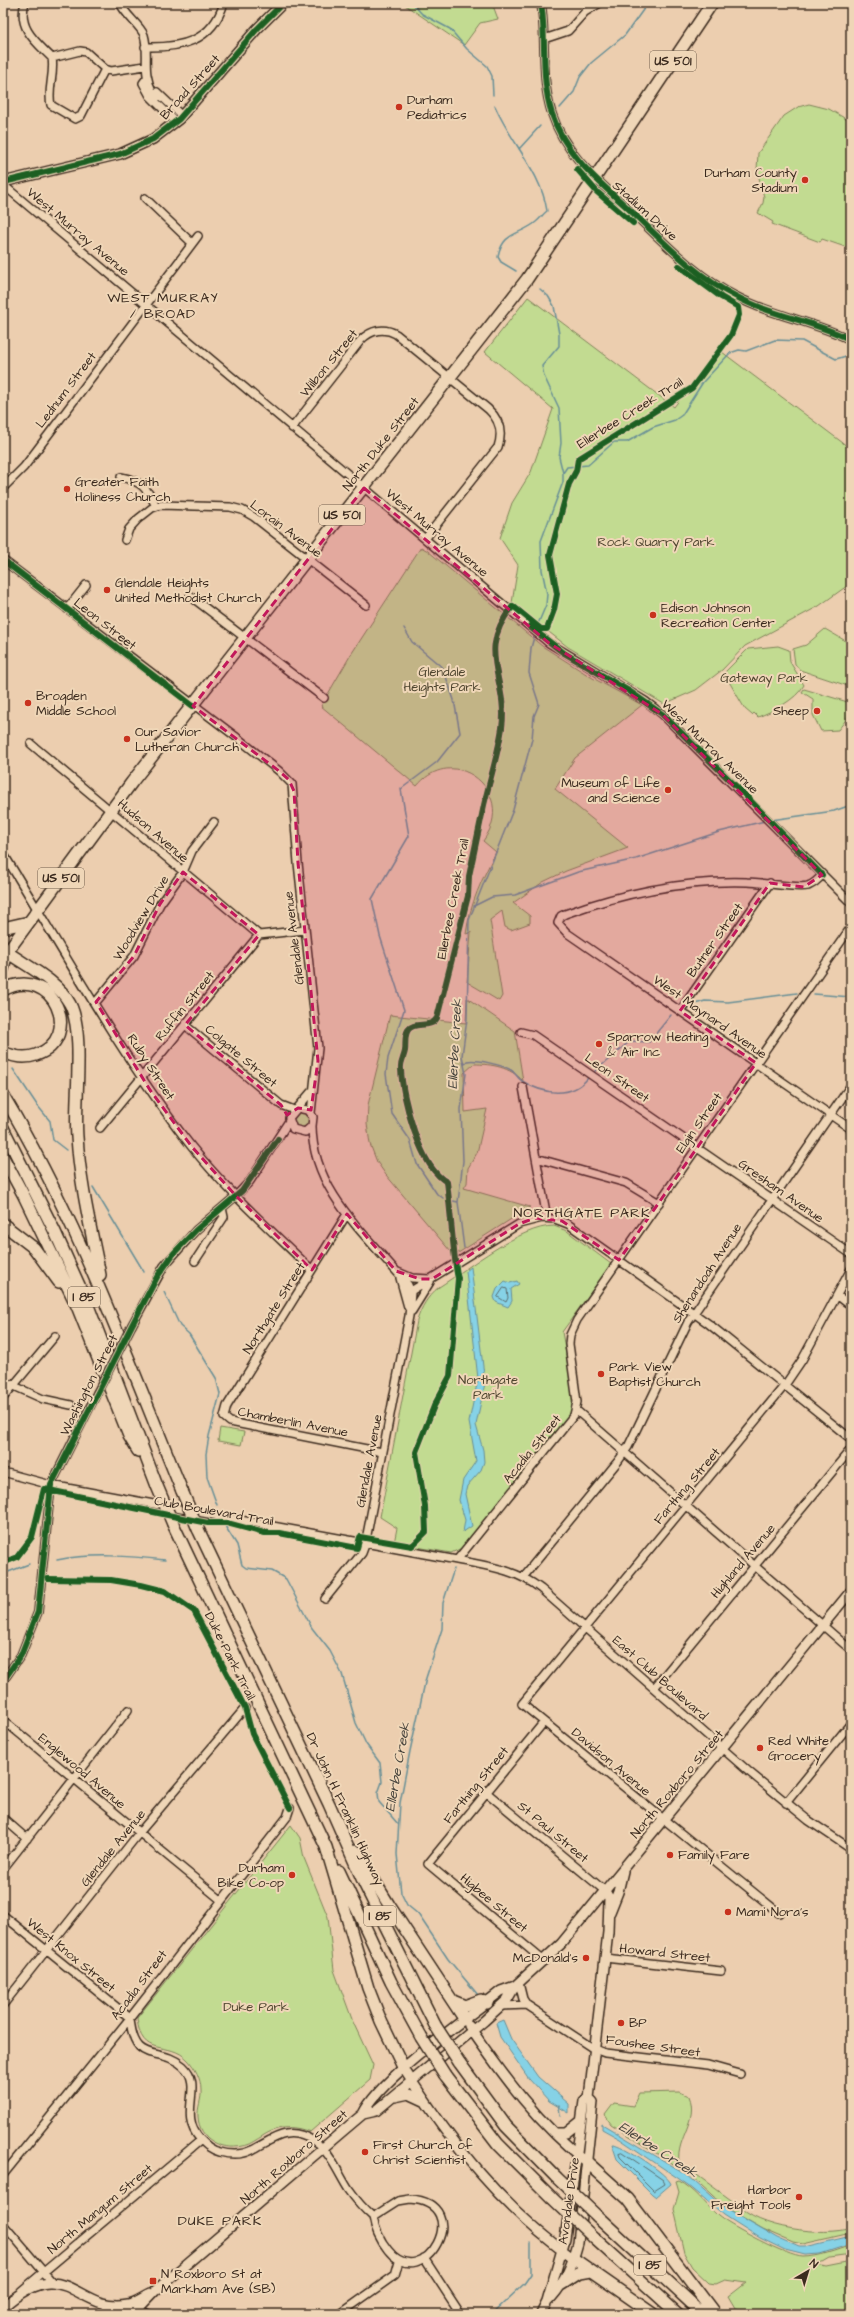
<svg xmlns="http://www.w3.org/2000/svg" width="854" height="2317" font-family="'Architects Daughter',sans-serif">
<rect width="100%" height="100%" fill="#ecceaf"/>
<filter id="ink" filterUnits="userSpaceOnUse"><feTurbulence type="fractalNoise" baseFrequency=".025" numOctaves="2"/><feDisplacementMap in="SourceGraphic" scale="8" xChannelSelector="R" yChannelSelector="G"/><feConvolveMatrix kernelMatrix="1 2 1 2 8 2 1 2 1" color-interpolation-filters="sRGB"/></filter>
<g filter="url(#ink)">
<path fill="#c2db91" stroke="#7e8258" d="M402 3H492L498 19 480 23 464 45Z
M809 104 829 109 851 122V249L822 239 820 242 772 224 773 222 758 213 763 203 764 197 757 170 758 153 784 116 798 107Z
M528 297 674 407 718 349 851 449V583L819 606 745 646 722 670 696 690 664 704 568 647 512 603 518 565 500 538 512 503 531 472 553 409 485 352Z
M421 547 428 551 542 646 591 677 642 705 575 758 555 789 628 848 566 871 543 882 513 903 530 916V923L511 930 505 927 502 911 490 920 502 996 499 1001 467 982 471 932 466 934C470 903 482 879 496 852L483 841C519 793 454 741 417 786L321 706 350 656Z
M825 629 851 644V687L800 670 795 664 793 649 806 645Z
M778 646 789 650 790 662 804 685C796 700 773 711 758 717L754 713 752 715 745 709 724 673 748 649Z
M804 689 851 703C851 715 845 721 838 730L821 731 813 715V699L802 692Z
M467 998 515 1031 523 1081C510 1067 492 1064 474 1064L464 1073 465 1112 487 1109 477 1153 468 1168 467 1183 464 1188 530 1207 452 1257 451 1252 386 1175 377 1162 370 1144 367 1124 368 1105 390 1015 466 1023Z
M297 1111 307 1112 311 1121 305 1129 294 1127 292 1115Z
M554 1226 567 1231 611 1264 562 1332 574 1400 572 1414 462 1548 451 1553 394 1543 397 1528 380 1517 417 1321C421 1307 428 1296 439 1287 469 1268 520 1226 554 1226Z
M220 1428 244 1432 241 1445 218 1441Z
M291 1825 300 1838 304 1858 328 1917 334 1970 353 2022 373 2065 370 2080 310 2132C292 2125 277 2126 261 2137 254 2141 249 2145 242 2146 222 2151 199 2139 198 2117 197 2108 202 2099 201 2090 201 2078 195 2068 188 2060 168 2039 141 2060 137 2018Z
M680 2092 689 2096C699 2120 676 2138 679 2162L738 2205C756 2228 824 2237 851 2228V2233L803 2244 793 2242 763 2229 725 2207 689 2174 611 2124 605 2115 614 2103 633 2106 639 2093Z
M679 2181C695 2189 705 2204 718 2216 730 2226 788 2257 803 2257 819 2257 837 2250 851 2245V2255L829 2258 817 2265 826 2267 851 2262V2314H738L728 2297 746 2283 725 2280 716 2284 709 2283 692 2267 684 2253 674 2209 679 2192 676 2182Z"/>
<path fill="#86d2e6" stroke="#688f96" d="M471 1267 485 1383 476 1425 483 1450 484 1462 481 1470 467 1486 465 1494 472 1526 463 1532 465 1520 459 1500 463 1480 476 1461 469 1422 478 1379 466 1271Z
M505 1281 510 1283 517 1281 519 1284 511 1289 512 1301 508 1307 496 1302 494 1297 497 1289Z
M503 2020 511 2039 538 2077 569 2104V2113L549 2101 529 2079 500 2037 496 2023Z
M602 2124 686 2174 721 2205 778 2238 799 2247H805L851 2236V2244L820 2254 805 2255 785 2250 760 2238 724 2215 688 2185 620 2139 602 2129Z
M612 2144C621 2143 669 2175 671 2184L656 2197 652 2194 617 2159Z"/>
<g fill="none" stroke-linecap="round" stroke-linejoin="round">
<path stroke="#596d6e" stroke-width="1" d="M504 1288 507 1289 508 1298 506 1302 498 1297Z
M622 2152 663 2180 665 2184 654 2191 620 2157 619 2153Z"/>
<path stroke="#688f96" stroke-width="1.5" d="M412 3 422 14 450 29 467 49 487 66 492 76 493 95
M495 106C510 142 541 171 547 211 543 214 540 219 536 222 519 236 503 231 498 257L501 262 516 271
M560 108 574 92 580 77 591 63 625 35 648 3
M519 149 540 126
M563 473 567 467 588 465 614 442H627L653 427 675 420 682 415 703 382 730 353 739 350 746 351 775 340 802 341 836 359 846 356
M538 624 546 605 547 594 542 570 541 541 563 482V473L559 457 561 443 559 408 544 376 542 366 559 346V334L554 306 548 296 540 289
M404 628 412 642 443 668 454 700 460 733 437 762 401 789 409 836 372 899 380 936 404 1010 388 1058 386 1074 392 1114 410 1140 417 1164 437 1194 443 1198
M771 820 834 811 851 805
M474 906 492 897 515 895 578 872 636 859 719 832 765 821
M814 994 851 997
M690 1009 695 1004 705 1001 728 1002 797 993
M464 1065 467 1061C476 1059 503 1065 511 1070 516 1073 517 1078 522 1081 543 1094 571 1099 588 1078
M13 1069 37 1105 50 1121 53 1140 66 1150
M594 1072 630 1041 649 1042 671 1015
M93 1187 144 1272
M453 1201 458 1202
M464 1248 458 1202 463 1161 461 1109 466 1074 462 1056 467 1019 469 920 513 810 532 739 534 716 539 704 529 673 531 648 534 637
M164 1292 180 1326 189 1334 216 1378 220 1394 209 1436 206 1454 207 1477 217 1505
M225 1526 237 1545 242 1565 246 1568 272 1571 286 1579 312 1628 330 1651 342 1674 356 1723 366 1744 380 1763 382 1782 378 1793 379 1802 398 1824
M57 1560C92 1553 130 1556 165 1560
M454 1569 443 1603 442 1629 426 1678 410 1751 400 1803 397 1854 401 1893 407 1905 418 1914 448 1959 478 1995
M3 1574 29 1564
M559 2106 560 2116
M492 2314 524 2284 531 2274V2243"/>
<defs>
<path id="minor" d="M25 3C17 28 36 42 52 58L80 51 86 52 105 69 111 71 145 66
M120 3C125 15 140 25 144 35 150 55 141 70 153 93L159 95 154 99
M541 3C547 40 540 77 552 114 566 157 601 183 633 213 665 243 695 276 735 296 772 316 814 321 851 340
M544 39 568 31 585 12 600 3
M145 47C181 48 212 42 224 3
M52 58C55 74 47 90 51 105L75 119 81 116 105 69
M146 79 143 83 150 96 176 122
M157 92 182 116
M4 182 7 188 549 643 645 701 662 714 851 903
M145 198 192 243
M292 428 361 340C371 330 384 327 396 334L488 409C500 420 503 432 498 447L425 539
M121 477C141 481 147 488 156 506
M3 488 24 467 198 236
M125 540 129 529 138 519 152 508 160 505 230 507 242 510 254 517 366 605
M3 560 235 736 279 771 292 784 298 863 318 1048 311 1113
M190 596 324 698
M67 609 86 585
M31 744 259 935
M3 853C63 950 121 1056 191 1146 227 1191 271 1230 312 1270
M822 875C818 880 813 884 808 886 797 889 761 882 747 882 684 880 623 893 565 914L561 916 558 923 567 933 851 1129
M96 1002 134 956 160 904 183 872 192 851 214 822
M680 1011 770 883
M185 1025 281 1105 294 1110
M521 1032 533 1035 851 1254
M523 1087 547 1218
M298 1108 307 1110 313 1117 312 1126 305 1132 293 1129 289 1118 311 1092
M312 1126C312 1192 370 1238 408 1285L411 1293 409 1316 365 1545 362 1553 325 1599
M100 1128 259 935 305 930
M536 1158 626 1183 659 1203
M347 1214 227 1406 224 1417 230 1422 382 1452
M195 1261 224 1217 222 1208
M398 1272 412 1278 430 1279
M400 1278 408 1307
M411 1291 519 1224 542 1218 555 1219 568 1224 709 1324 851 1439
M837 1295 851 1306
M412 1311 430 1282
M132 1325 164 1266 196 1230 236 1196 250 1181 289 1121
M3 1381 43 1399 71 1405
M3 1398 55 1336
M576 1410 851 1650
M3 1472 51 1485 457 1560C487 1566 516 1569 541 1589L748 1771 808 1820 851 1849
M457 1560 574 1415 577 1402 569 1344 570 1335 577 1320 851 927
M524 1576 619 1460 628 1447 688 1322 851 1085
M3 1681 21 1655 38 1612 51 1485 97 1393
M654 1688 851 1449
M3 1720 221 1900
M544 1722 428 1864 544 1961
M486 1792 605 1891
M786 1803 851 1723
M3 1818 27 1839
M3 1869 128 1710
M779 1913 522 1704 785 1385 802 1360 851 1269
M3 1915 130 2018C134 2067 159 2045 183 2066 205 2086 177 2113 200 2139 206 2145 211 2150 220 2152 231 2155 242 2155 252 2150 275 2138 287 2125 314 2141 330 2151 339 2175 349 2190 356 2200 364 2209 373 2217
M605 1958 721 1971
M519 1983 523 1999 527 2005 594 2049 605 2053 708 2065 740 2074
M3 2005 139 1833 245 1708
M500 2006 527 2005
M3 2175 130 2018 287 1817 290 1808
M410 2199C476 2203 424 2296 388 2250 380 2240 375 2230 373 2217L398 2201Z
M3 2224 53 2283
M424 2258 458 2310
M21 2291 201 2140
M133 2308 149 2314
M340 2314 395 2275 399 2261"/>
<path id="major" d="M3 182 120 154 153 139 179 119 257 29 283 3
M610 1912 618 1892 623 1871
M469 2026C504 2077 539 2125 588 2163
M404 2069C451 2143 502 2208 574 2259
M395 2097 409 2094 424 2101
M363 2114C380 2078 466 2019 501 1991L515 1986 561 1944 851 1591
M554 2133H566L581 2121
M547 2302C564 2286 572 2265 578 2243L593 2102 589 2098
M3 2307C68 2250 75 2314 128 2304 136 2303 143 2297 150 2294
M107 2309 128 2312 137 2311
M133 2314 155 2291 344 2130 363 2114 376 2111 484 2021 507 2000 515 1986
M541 2314 547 2302 565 2239 584 2101 589 2098 608 1932 609 1898 605 1891"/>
<path id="highway" d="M3 928 29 922
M7 952C28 967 57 980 70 1004 85 1033 74 1102 77 1137 80 1184 91 1229 100 1275
M3 969 7 952 132 782 527 279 712 3
M3 990C53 963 85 1038 36 1055 25 1059 14 1057 3 1052
M3 1095C78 1220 127 1357 182 1491
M3 1128 55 1232 87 1303 157 1486
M3 1157 24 1196 77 1306 129 1436 138 1451
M3 1224 34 1248 59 1282
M173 1524 326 1847 368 1988 381 2021 404 2069
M198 1529 329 1804 364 1883 435 2025
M356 1851 389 1905 465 2020
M339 1871 391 1982 421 2037
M453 2001 465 2006 481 2000 487 2003
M459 2062 506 2126 556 2177
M445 2075 498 2144 552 2198
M588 2163 628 2199 715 2314
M597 2216 703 2314
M594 2238 678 2314
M574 2259 653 2314
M562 2284 579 2273 590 2271"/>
</defs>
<use href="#minor" stroke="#3b2a1e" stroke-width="10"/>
<use href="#major" stroke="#3b2a1e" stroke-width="12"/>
<use href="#highway" stroke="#3b2a1e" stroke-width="14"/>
<use href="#minor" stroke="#efd6b7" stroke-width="7"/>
<use href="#major" stroke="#efd6b7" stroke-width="9"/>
<use href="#highway" stroke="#efd6b7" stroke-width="11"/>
<defs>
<path id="minor-bridge" d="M97 1393 132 1325"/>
<path id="highway-bridge" d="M157 1486 173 1524
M182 1491 198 1529
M435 2025 459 2062
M421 2037 445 2075
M556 2177 597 2216
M552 2198 594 2238"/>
</defs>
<use href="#minor-bridge" stroke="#3b2a1e" stroke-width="10" stroke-linecap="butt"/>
<use href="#highway-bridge" stroke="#3b2a1e" stroke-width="14" stroke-linecap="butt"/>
<use href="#minor-bridge" stroke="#efd6b7" stroke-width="7"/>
<use href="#highway-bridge" stroke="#efd6b7" stroke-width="11"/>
<defs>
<path id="cycleway" d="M541 3C547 40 540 77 552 114 566 157 601 183 633 213 665 243 695 276 735 296 772 316 814 321 851 340
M577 169 597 192 633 223
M4 182 120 154 153 139 179 119 257 29 283 3
M3 560 193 706
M530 627 564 653 629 691 662 714 748 798 822 875
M3 1563 17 1557 32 1537 44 1489 182 1518 208 1523H227L264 1533H279L357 1548 360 1537 412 1546 426 1532 425 1506 416 1452 434 1406 450 1376 458 1278C455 1273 449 1195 447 1182 420 1168 402 1098 401 1069 400 1063 404 1057 405 1051 406 1045 404 1036 408 1030 414 1021 431 1029 437 1018L468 896 469 876C474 852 479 828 484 805 490 779 498 754 502 728 509 678 474 653 513 606L541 629H547L554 610 557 594 550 555 569 484 576 471 578 459 692 388 731 335 739 315 738 307 721 297 679 266
M48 1579 111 1580 141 1585 165 1591 194 1611 245 1708 252 1734 290 1808
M3 1681 21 1655 38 1612 51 1485 132 1325 157 1277 174 1253 196 1230 242 1191 278 1139"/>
</defs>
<use href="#cycleway" stroke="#efd6b7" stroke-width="8"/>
<use href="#cycleway" stroke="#1b5e20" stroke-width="6"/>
</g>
</g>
<path fill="#c2185b" fill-opacity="0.2" stroke="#c2185b" stroke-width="3" stroke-dasharray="8 5" stroke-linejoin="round" d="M364 488 549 643 662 714 822 875 804 887 770 883 680 1011 756 1063 619 1260 562 1221 535 1218 519 1224 432 1279H420L396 1271 347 1214 312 1270 236 1196 192 1147 150 1090 96 1002 134 956 160 904 183 872 259 935 185 1025 281 1105 287 1115 298 1108 311 1110 318 1061 298 863 294 791 289 780 279 771 193 706Z"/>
<g fill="#c8321e" stroke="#efd6b7" stroke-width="1.5">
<circle cx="399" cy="107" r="4"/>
<circle cx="805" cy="180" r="4"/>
<circle cx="67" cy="489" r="4"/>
<circle cx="107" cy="590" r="4"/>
<circle cx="653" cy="615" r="4"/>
<circle cx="28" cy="703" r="4"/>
<circle cx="817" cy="711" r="4"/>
<circle cx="127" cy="739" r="4"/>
<circle cx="668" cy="790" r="4"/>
<circle cx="599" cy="1044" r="4"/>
<circle cx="601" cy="1374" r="4"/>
<circle cx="760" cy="1748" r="4"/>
<circle cx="670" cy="1855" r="4"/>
<circle cx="292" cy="1875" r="4"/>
<circle cx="728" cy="1912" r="4"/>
<circle cx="586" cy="1958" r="4"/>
<circle cx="621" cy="2023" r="4"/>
<circle cx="365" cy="2152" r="4"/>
<circle cx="799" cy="2197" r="4"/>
<rect x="149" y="2277" width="8" height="8" rx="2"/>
</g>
<g text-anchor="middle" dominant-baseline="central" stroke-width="4" stroke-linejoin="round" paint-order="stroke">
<g fill="#efd6b7" stroke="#715e4c" stroke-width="1">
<rect x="650" y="51" width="46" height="20" rx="3"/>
<rect x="319" y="505" width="46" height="20" rx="3"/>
<rect x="38" y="868" width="46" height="20" rx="3"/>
<rect x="68" y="1287" width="32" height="20" rx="3"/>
<rect x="364" y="1906" width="32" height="20" rx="3"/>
<rect x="634" y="2255" width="32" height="20" rx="3"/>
</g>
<g font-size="12" font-weight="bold" fill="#3b2a1e">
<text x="673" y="61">US 501</text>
<text x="342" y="515">US 501</text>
<text x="61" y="878">US 501</text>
<text x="84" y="1297">I 85</text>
<text x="380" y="1916">I 85</text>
<text x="650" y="2265">I 85</text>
</g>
<g font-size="13" fill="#3b2a1e" stroke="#efd6b7">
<text transform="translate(190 87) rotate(-48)">Broad Street</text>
<text transform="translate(645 211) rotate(42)">Stadium Drive</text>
<text transform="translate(78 232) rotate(40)">West Murray Avenue</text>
<text transform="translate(329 363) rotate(-51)">Wilbon Street</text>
<text transform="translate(66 390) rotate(-53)">Lednum Street</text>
<text transform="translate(630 413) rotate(-32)">Ellerbee Creek Trail</text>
<text transform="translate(381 444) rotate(-52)">North Duke Street</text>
<text transform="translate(286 529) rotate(37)">Lorain Avenue</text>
<text transform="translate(437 533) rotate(40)">West Murray Avenue</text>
<text transform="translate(105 624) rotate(38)">Leon Street</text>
<text transform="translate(710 747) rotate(44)">West Murray Avenue</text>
<text transform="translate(153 831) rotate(41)">Hudson Avenue</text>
<text transform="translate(453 899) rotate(-79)">Ellerbee Creek Trail</text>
<text transform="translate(141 918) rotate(-59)">Woodview Drive</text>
<text transform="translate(294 938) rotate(-97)">Glendale Avenue</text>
<text transform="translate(715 940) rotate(-55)">Butner Street</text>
<text transform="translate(185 1006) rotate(-51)">Ruffin Street</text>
<text transform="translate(710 1017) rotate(35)">West Maynard Avenue</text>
<text transform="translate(241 1056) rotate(40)">Colgate Street</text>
<text transform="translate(151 1067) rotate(57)">Ruby Street</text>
<text transform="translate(617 1078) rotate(35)">Leon Street</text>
<text transform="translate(699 1123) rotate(-55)">Elgin Street</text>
<text transform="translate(781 1191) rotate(35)">Gresham Avenue</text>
<text transform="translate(707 1273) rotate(-57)">Shenandoah Avenue</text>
<text transform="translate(274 1308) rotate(-58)">Northgate Street</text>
<text transform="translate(89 1385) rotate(-63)">Washington Street</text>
<text transform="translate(293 1422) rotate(11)">Chamberlin Avenue</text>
<text transform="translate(532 1449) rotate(-51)">Acadia Street</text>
<text transform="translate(369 1461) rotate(-79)">Glendale Avenue</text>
<text transform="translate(687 1486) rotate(-50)">Farthing Street</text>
<text transform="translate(214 1511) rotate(10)">Club Boulevard Trail</text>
<text transform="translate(743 1561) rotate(-50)">Highland Avenue</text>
<text transform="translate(230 1656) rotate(63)">Duke Park Trail</text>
<text transform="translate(660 1678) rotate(41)">East Club Boulevard</text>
<text transform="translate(611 1762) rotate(40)">Davidson Avenue</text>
<text transform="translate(82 1771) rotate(40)">Englewood Avenue</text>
<text transform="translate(677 1784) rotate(-50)">North Roxboro Street</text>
<text transform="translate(476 1785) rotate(-51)">Farthing Street</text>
<text transform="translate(345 1809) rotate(65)">Dr John H Franklin Highway</text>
<text transform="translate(553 1832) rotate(40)">St Paul Street</text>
<text transform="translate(113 1848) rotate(-51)">Glendale Avenue</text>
<text transform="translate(494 1903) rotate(40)">Higbee Street</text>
<text transform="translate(665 1953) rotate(6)">Howard Street</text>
<text transform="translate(71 1955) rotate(39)">West Knox Street</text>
<text transform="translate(139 1985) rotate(-53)">Acadia Street</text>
<text transform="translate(653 2046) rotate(8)">Foushee Street</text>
<text transform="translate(294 2157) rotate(-41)">North Roxboro Street</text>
<text transform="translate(569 2201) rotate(-82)">Avondale Drive</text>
<text transform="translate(100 2209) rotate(-40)">North Mangum Street</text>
</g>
<g font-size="13" fill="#3b2a1e" stroke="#efd6b7" text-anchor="start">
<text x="407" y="100">Durham<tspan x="407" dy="15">Pediatrics</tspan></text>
<text x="797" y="173" text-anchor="end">Durham County<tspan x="797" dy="15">Stadium</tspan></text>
<text x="75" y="482">Greater Faith<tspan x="75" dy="15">Holiness Church</tspan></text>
<text x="115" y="583">Glendale Heights<tspan x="115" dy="15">United Methodist Church</tspan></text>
<text x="661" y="608">Edison Johnson<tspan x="661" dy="15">Recreation Center</tspan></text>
<text x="36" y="696">Brogden<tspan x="36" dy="15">Middle School</tspan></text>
<text x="809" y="711" text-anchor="end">Sheep</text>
<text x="135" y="732">Our Savior<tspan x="135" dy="15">Lutheran Church</tspan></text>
<text x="660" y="783" text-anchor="end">Museum of Life<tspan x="660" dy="15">and Science</tspan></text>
<text x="607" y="1037">Sparrow Heating<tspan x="607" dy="15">&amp; Air Inc</tspan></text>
<text x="609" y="1367">Park View<tspan x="609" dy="15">Baptist Church</tspan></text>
<text x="768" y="1741">Red White<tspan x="768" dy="15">Grocery</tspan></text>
<text x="678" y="1855">Family Fare</text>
<text x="284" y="1868" text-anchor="end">Durham<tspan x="284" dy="15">Bike Co-op</tspan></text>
<text x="736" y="1912">Mami Nora's</text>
<text x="578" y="1958" text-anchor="end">McDonald's</text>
<text x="629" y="2023">BP</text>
<text x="373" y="2145">First Church of<tspan x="373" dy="15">Christ Scientist</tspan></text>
<text x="791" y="2190" text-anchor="end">Harbor<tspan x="791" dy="15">Freight Tools</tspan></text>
<text x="161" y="2274">N Roxboro St at<tspan x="161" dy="15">Markham Ave (SB)</tspan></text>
</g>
<g font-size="13" fill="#4f452f" stroke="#efd6b7">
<text x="656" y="542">Rock Quarry Park</text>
<text x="442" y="672">Glendale<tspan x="442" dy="15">Heights Park</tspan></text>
<text x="764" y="678">Gateway Park</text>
<text x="488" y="1380">Northgate<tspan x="488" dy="15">Park</tspan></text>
<text x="256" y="2007">Duke Park</text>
</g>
<g font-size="14" letter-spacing="1" fill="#3b2a1e" stroke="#efd6b7">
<text x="163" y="298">WEST MURRAY<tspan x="163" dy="16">/ BROAD</tspan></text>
<text x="582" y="1213">NORTHGATE PARK</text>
<text x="220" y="2221">DUKE PARK</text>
</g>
<g font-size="14" font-style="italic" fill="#46433c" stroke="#efd6b7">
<text transform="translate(455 1044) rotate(-87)">Ellerbe Creek</text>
<text transform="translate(398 1767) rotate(-80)">Ellerbe Creek</text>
<text transform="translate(658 2150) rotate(33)">Ellerbe Creek</text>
</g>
</g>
<rect width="854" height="2317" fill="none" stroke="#efd6b7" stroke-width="16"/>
<rect x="8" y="8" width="838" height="2301" fill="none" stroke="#3b2a1e" stroke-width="1.5" filter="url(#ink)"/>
<g transform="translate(808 2271) rotate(38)" stroke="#efd6b7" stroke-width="3" paint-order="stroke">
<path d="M0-3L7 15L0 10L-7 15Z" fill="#3b2a1e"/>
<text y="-6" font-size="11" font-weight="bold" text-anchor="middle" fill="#3b2a1e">N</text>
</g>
</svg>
